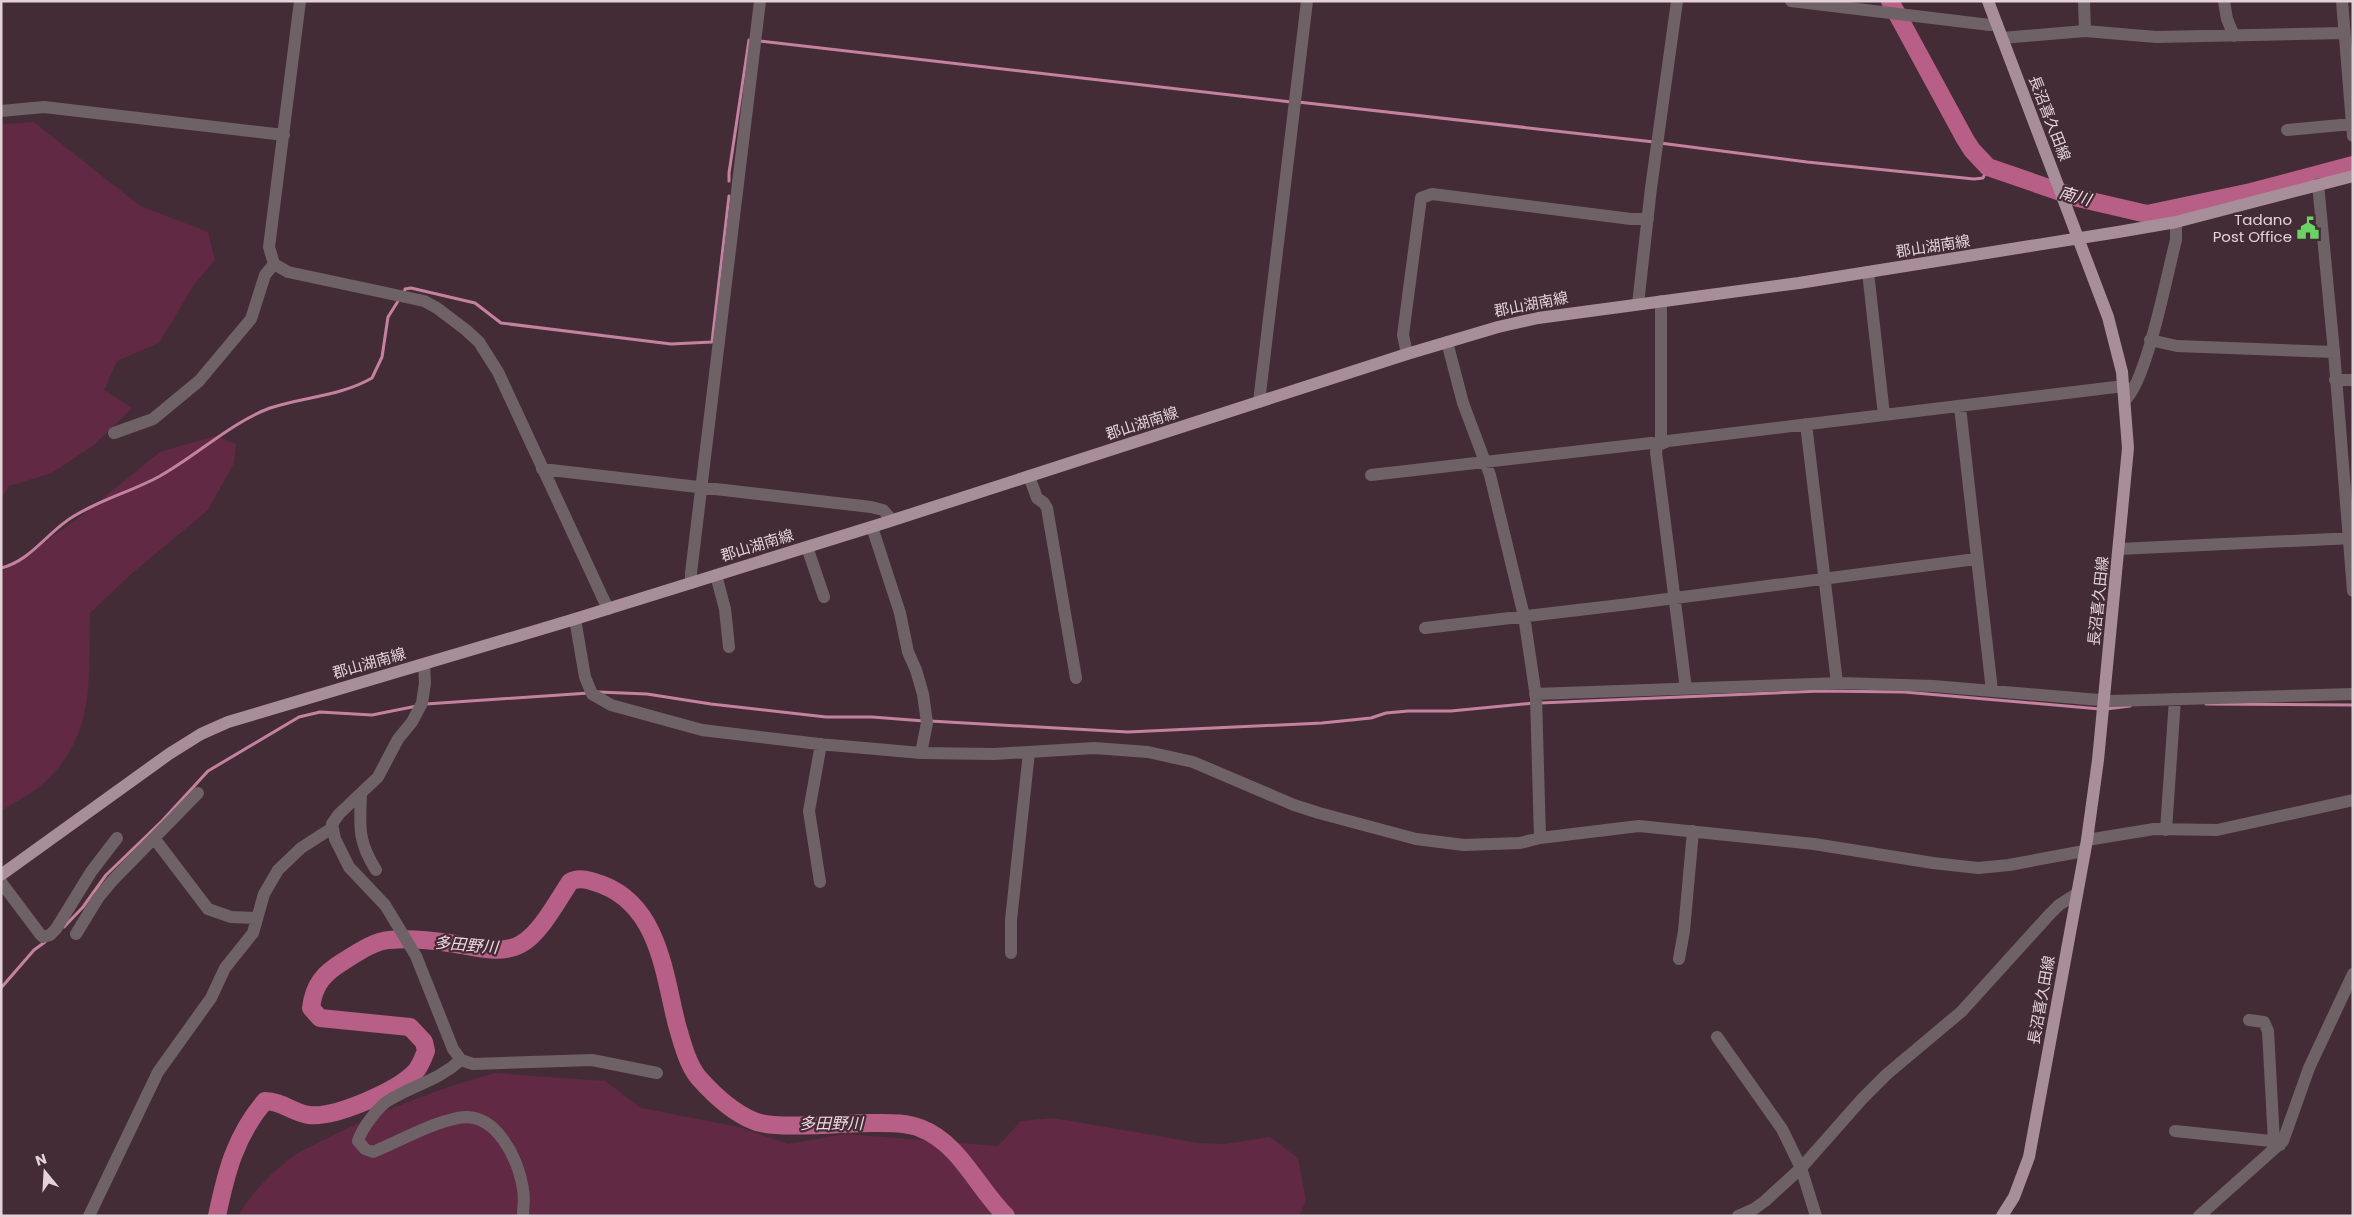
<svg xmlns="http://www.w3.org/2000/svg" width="2354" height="1217" font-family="Poppins,'Noto Sans JP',sans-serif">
<rect width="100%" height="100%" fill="#442c36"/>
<path fill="#612944" d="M34 122 140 206 208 232 215 260 195 283 159 343 117 361 104 390 132 408 94 445 52 473 9 486 1 499V124Z
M215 436 236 444 234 463 208 510 130 575 90 613C88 677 97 732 46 781 33 793 15 802 1 811V572L76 520 160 452Z
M495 1073 605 1081 641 1108 739 1127 788 1144 845 1134 998 1146 1021 1121 1053 1118 1198 1143 1225 1144 1270 1137 1298 1158 1306 1201 1299 1216H238C250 1194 274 1170 295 1155 306 1148 320 1142 332 1136 384 1110 439 1088 495 1073Z"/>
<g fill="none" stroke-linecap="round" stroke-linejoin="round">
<path stroke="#c582a0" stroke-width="3" d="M759 41 1291 102
M1298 102 1654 142
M1660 143 1807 162 1974 179 1983 178 1988 167
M729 181V173L749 40H752
M404 293 405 289 411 288 475 303 501 323 671 344 712 342 729 196
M1 568C31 561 48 531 74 516 102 499 133 491 160 476 196 456 232 422 270 408 303 397 341 396 372 378L382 357 388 317 400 298
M598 692 647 694 711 704 826 717H872L924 721
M1540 703 1820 691 1904 692 2100 709
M426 704 589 693
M2206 704 2353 705
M2106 709 2130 706
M930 721 1128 732 1322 723 1371 718 1386 713 1408 711H1451L1534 703
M64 927 83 907 106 875 162 821 208 771 299 717 320 712 372 715 417 706
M1 988 34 950 45 942"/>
<path stroke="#b85f88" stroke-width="18" d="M1890 1 1965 139 1972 150 1988 167 2078 198 2147 214 2251 192 2353 165
M217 1216C226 1173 235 1136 265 1101 282 1101 293 1113 309 1115 335 1118 397 1091 415 1072 420 1067 423 1058 426 1051L424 1042 410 1027 320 1018 311 1008C314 984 324 973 344 961 357 953 374 941 389 940 408 938 430 940 449 943 472 946 500 956 521 944 540 934 558 900 570 882 580 876 592 881 603 885 659 907 664 974 677 1025 682 1042 687 1063 698 1077 713 1094 734 1113 754 1121 774 1130 846 1123 871 1123 886 1123 906 1122 920 1128 960 1143 977 1188 1006 1216"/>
<path stroke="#6e6267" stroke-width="12" d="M300 1 269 247 274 264 288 272 424 301 437 308 466 330 479 342 498 372 608 609
M1791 1 1990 25 1997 24
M2084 1 2085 31
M2224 1 2227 19 2234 36
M2342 1 2353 136
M2002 38 2085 31 2156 37 2344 33
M1 111 44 107 284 135
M2287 130 2352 124
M2318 184 2334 352 2353 591
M1868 272 1884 415
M1661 301V444L1657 446 1656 452 1686 689
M1638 304 1651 188 1677 1
M2150 340 2177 346 2334 352
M1447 342 1463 403 1490 475 1524 616 1536 697 1540 838
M1407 354 1403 335 1421 198 1432 194 1631 219H1648
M2335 380H2353
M2125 400C2147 381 2167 274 2176 240V222
M1259 402 1307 1
M1960 407 1992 691
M1806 424 1837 683
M114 433 153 419 199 381 251 319 265 275 274 264
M542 469 871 507 883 510 892 520
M1371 475 1651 443 1661 444 1668 441 2124 386
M1029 476 1037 498 1044 503 1047 508 1076 678
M872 527 900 613 908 652 916 670 923 694 927 723 921 753
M807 547 824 597
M2119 549 2353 538
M716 575 725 609 729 647
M691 583V573L760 1
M575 619 585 677 592 694 611 705 702 730 819 744 921 753 994 754 1094 748 1148 752 1193 762 1294 805 1319 813 1416 839 1464 845 1520 843 1540 838 1639 826 1814 844 1933 863 1978 868 2009 865 2084 851
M1425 628 1629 604 1976 559
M424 664 425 683 422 703 412 722 398 739 378 777 339 814 332 824 335 839 349 867 385 905 416 956 453 1049 461 1060 473 1064 592 1060 657 1073
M1535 694 1841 683 1933 686 2111 701 2353 694
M361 793C360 826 357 840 376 870
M2166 830 2175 699
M154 838 208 909 231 917 257 918
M2087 840 2154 829 2217 830 2353 800
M1 882 40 934 43 937 50 935 56 929 91 872 117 838
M820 882 809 811 821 744
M76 934 98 898 113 880 198 793
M1011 953V920L1029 752
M1679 959 1684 931 1693 831
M2249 1020 2264 1022 2268 1031 2274 1142
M1717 1037 1782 1129 1801 1168 1816 1216
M461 1060C437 1081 416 1084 391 1099 379 1105 362 1128 358 1141L365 1149 373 1152C400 1141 428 1124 458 1118 496 1110 518 1159 523 1189 525 1198 523 1207 523 1216
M2175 1131 2271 1141 2280 1145
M89 1216 158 1072 211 998 225 968 253 933 264 894 278 870 301 848 332 828
M1738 1216 1754 1209 1765 1201 1801 1168 1862 1099 1887 1074 1961 1012 2049 915 2059 905 2076 894
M2199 1216 2283 1141 2309 1068 2353 974"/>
<path stroke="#a78e98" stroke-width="12" d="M1988 1 2108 317 2122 372 2128 448 2098 760 2087 840 2029 1157 2014 1197 2002 1216
M1 875 169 754 201 734 228 722 575 619 884 523 1407 354 1498 327 1538 318 1799 283 2118 232 2176 222 2353 176"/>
</g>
<defs>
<symbol id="civic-bare" viewBox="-9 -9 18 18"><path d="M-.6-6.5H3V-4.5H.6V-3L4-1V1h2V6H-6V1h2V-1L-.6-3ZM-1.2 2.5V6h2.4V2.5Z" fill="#6bd363" stroke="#442c36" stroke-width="2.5" paint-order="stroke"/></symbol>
</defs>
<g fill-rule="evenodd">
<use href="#civic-bare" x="2292" y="212" width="32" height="32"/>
</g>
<g text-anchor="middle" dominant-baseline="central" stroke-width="4.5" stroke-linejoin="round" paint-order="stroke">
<g font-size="15" fill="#e3d3d9" stroke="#442c36">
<text transform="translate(2050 118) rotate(69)">長沼喜久田線</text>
<text transform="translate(1933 246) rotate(-9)">郡山湖南線</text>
<text transform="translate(1531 304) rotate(-11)">郡山湖南線</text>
<text transform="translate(1142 423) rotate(-18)">郡山湖南線</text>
<text transform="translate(757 545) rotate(-17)">郡山湖南線</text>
<text transform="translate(2098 601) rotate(-84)">長沼喜久田線</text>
<text transform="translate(369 663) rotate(-16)">郡山湖南線</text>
<text transform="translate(2041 1000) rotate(-80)">長沼喜久田線</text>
</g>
<g font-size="15" fill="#e3d3d9" stroke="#442c36" text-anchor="end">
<text x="2292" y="219">Tadano<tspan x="2292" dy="17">Post Office</tspan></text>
</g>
<g font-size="16" font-style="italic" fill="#f2d8e2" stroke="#442c36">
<text transform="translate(2075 196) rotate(16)">南川</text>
<text transform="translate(466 945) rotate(5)">多田野川</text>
<text x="831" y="1123">多田野川</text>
</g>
</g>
<rect width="2354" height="1217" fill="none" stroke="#e3d3d9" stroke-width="5"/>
<g transform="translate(45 1172) rotate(342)" stroke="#442c36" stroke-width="4" paint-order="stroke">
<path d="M0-4L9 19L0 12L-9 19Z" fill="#e3d3d9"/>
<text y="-8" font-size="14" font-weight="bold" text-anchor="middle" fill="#e3d3d9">N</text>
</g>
</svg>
